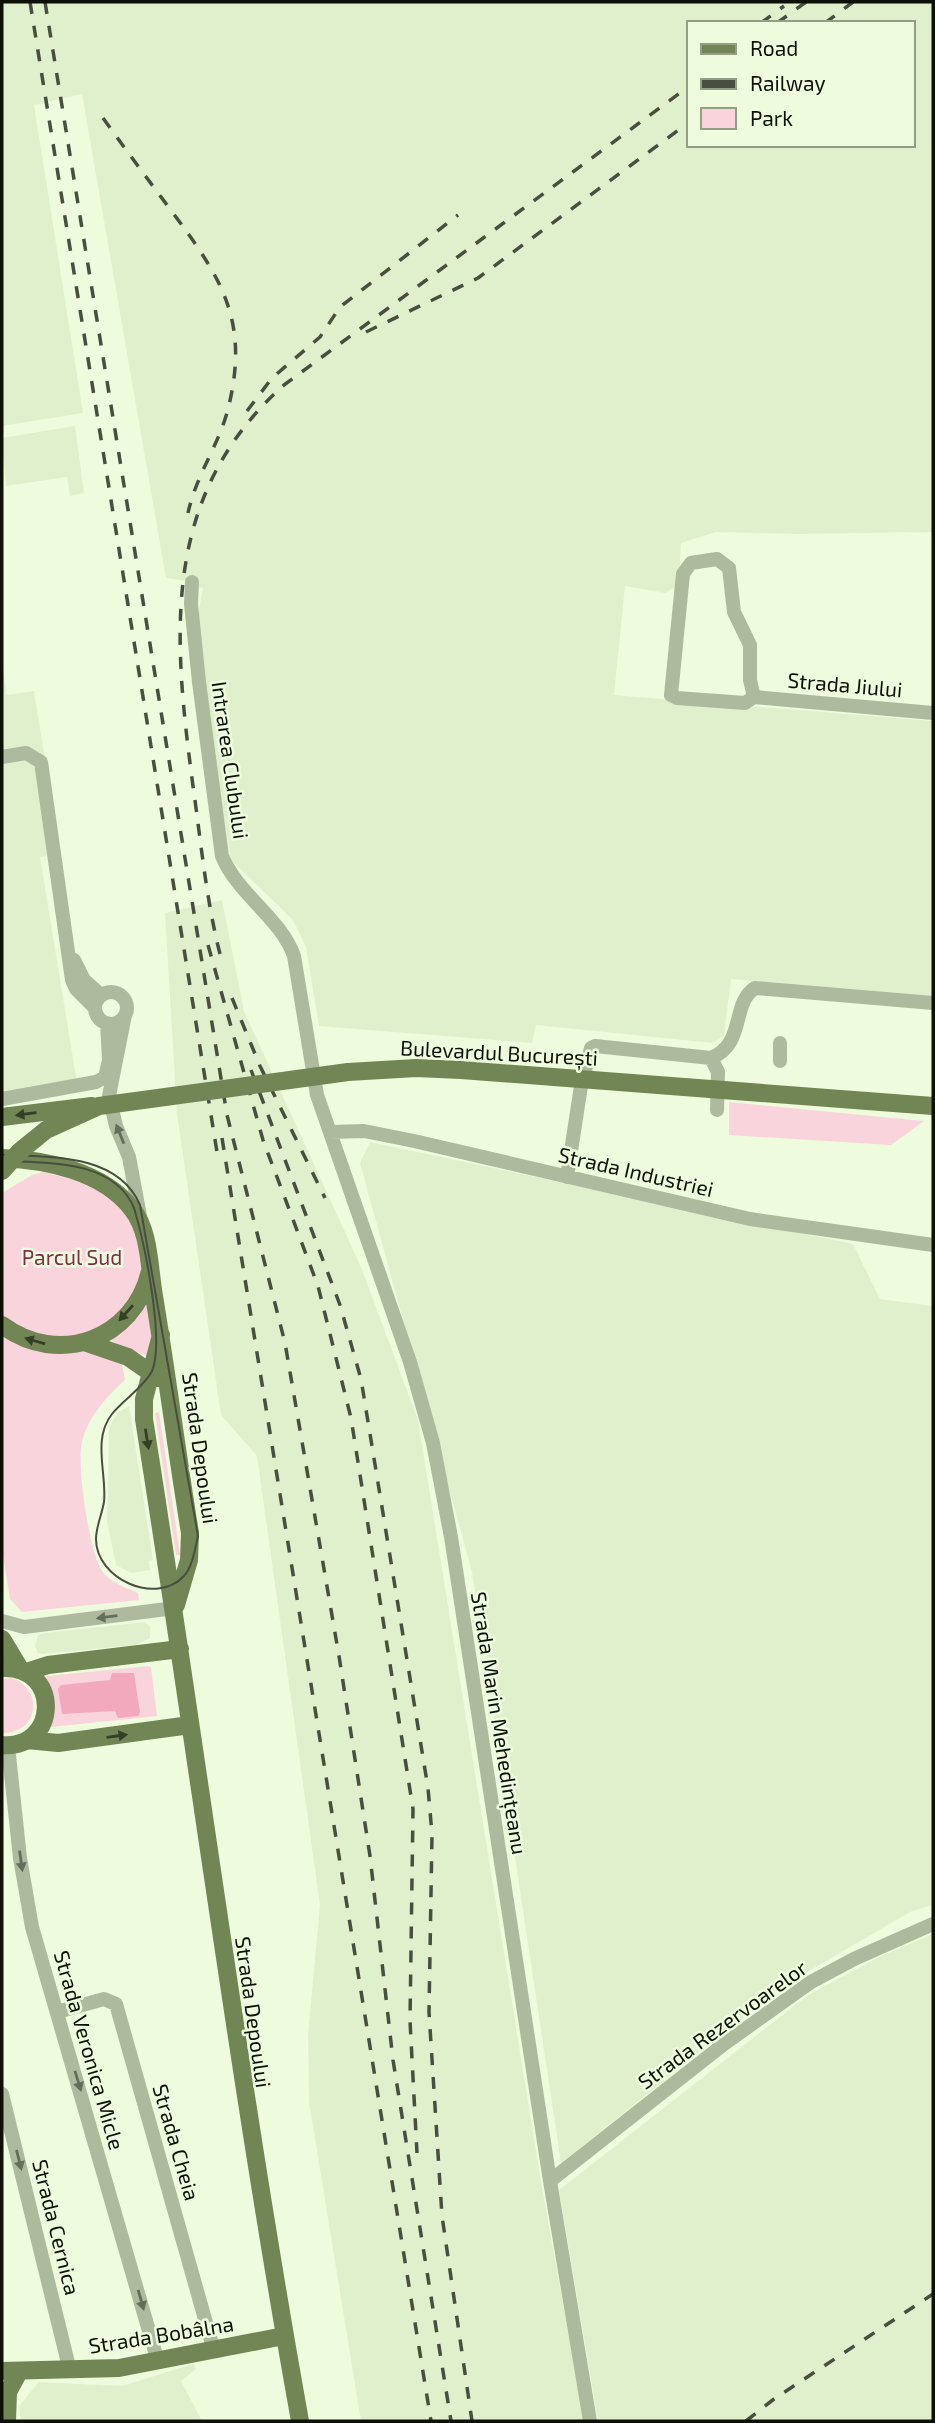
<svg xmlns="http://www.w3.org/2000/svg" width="935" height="2423" font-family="'Exo 2',sans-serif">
<rect width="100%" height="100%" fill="#eefcdd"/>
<path fill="#e1f0cc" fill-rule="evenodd" d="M2 2H933V532L798 534 716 532 681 543 679 585 665 593 625 586 614 695 933 721V996L731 979 724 1035 713 1043 536 1025 532 1043 319 1026 306 947 293 920 231 860 195 631 203 588 195 587V582L166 578 82 94 34 105 83 413 2 426ZM688 23H912V145H688Z
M75 426 84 493 70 496 67 477 6 486 2 438Z
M2 663 7 695 34 691 60 853 40 857 77 1083 2 1095Z
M222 900 244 1011 361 1267 418 1420 541 2182 584 2421H361L309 2102 308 2035 320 1905 257 1456 221 1415 177 1114 165 913Z
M370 1142 853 1244 880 1299 933 1306V1905L910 1912 780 1988 561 2163 472 1572 360 1163Z
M129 1406 153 1560 149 1561 150 1570 131 1573 116 1565 107 1521 109 1427 117 1413Z
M145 1622 150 1626V1638L136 1645 42 1654 38 1653 35 1646 38 1635 45 1633Z
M933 1934V2421H598L559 2190 808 1995 879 1957Z
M193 2364 196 2369 181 2381 202 2421H21L19 2406 39 2382 122 2386Z"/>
<path fill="#fad4dd" d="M729 1102 924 1121 891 1145 729 1135Z
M43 1172 79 1181 127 1207C131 1222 140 1238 142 1254 148 1299 98 1342 56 1339 34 1338 20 1328 2 1317V1193L32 1175Z
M143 1302 149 1303 154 1352 149 1357 111 1341V1337Z
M2 1332 76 1350 110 1354 122 1365 125 1380C105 1398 85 1420 81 1448 78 1470 89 1552 102 1571 110 1582 126 1588 138 1593L139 1600 22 1612 10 1599 2 1549Z
M159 1412 180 1554V1555H176L155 1413Z
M148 1666 151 1667 157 1716 51 1727 45 1681 47 1676Z
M12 1678C45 1690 38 1733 3 1733L2 1679Z"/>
<path fill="#f3a9bd" d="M112 1673H134L140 1713 138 1716 118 1718 115 1711 62 1714 58 1689 61 1685 110 1680Z"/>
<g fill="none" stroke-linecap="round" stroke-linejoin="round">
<path stroke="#adba9e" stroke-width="14" d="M717 559 729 568 734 612 750 645V680L754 697 745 703 677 698 671 695 683 574 691 563Z
M192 582 191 604 199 682 222 856C238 895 280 917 294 956L317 1095 410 1362 433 1443 451 1537 550 2181 590 2421
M754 697 933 713
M2 757 26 753 41 762 72 980 76 989 95 1008
M74 960 84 980 101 995
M95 1008a16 16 0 1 1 32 0a16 16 0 1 1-32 0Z
M125 1015 109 1096 116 1126 129 1157 141 1221
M711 1058 718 1072 717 1110
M780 1061V1043
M2 1099 96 1082 105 1077 109 1060 107 1023
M331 1132 364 1131 414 1141 750 1219 933 1245
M567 1177 581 1086 591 1048 595 1046 711 1058C746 1044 731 1003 755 988L933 1003
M2 1621 24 1627 175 1608
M8 1746 20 1858 32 1927 158 2362
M57 2012 104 1999 116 2004 214 2351
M2 2094 70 2371
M550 2181 724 2044 811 1982 854 1959 933 1924"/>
<path stroke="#718654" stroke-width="18" d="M2 1117 92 1106
M2 1158C46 1160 103 1171 132 1209 150 1231 149 1268 154 1296 167 1374 177 1454 190 1533L189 1560 176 1605
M2 1325C58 1367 134 1340 150 1271
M161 1335 144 1399V1419C197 1753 240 2088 300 2421
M87 1343 128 1357 158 1378
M2 1639 20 1669
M2 1668C62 1665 59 1750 2 1745
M26 1672 48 1665 180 1649
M27 1740 58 1743 190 1725
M2 2371 119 2368 284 2336
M7 2421 8 2392 19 2372"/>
<path stroke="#484e40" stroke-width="2" d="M2 1155C49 1157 118 1153 140 1205L198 1536C195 1548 193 1566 184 1576 156 1606 96 1579 96 1539 96 1527 102 1514 104 1502 107 1474 92 1439 112 1414 123 1400 144 1387 152 1371 165 1340 144 1241 134 1208 114 1159 46 1163 2 1161"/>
<path stroke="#484e40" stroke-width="3.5" stroke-dasharray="12 12" stroke-linecap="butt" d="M30 2 217 1152
M45 2 227 1115 285 1343 339 1656 370 1856 393 2060 451 2421
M761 23 784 6
M777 23 806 2
M825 23 853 2
M103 118C126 150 149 181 173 213 222 279 250 322 228 409 219 445 196 475 188 513
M366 332 478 278 688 123
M247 411 272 378 320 337 340 307 458 215
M208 945 263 1140 318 1286 351 1418 413 1809 410 2021 417 2153
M220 954C206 899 201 842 193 786 173 636 160 496 284 385L688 87
M232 998 260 1066 325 1198
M251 1070 340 1305 361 1379 428 1788 432 1834 429 2012 442 2216 472 2421
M222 1138 431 2421
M746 2421 774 2399 933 2294"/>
<path stroke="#718654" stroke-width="18" d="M2 1171 19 1152 46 1130 99 1106 348 1072 416 1068 461 1070 933 1106"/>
</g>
<defs><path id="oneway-solid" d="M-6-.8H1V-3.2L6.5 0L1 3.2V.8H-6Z" transform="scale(1.75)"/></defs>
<g fill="#343f26">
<use href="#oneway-solid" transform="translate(26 1114) rotate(173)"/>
<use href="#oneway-solid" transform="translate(126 1313) rotate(132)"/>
<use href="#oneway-solid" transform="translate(35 1341) rotate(-164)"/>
<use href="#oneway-solid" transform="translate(147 1439) rotate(81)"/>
<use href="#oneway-solid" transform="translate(117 1736) rotate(-8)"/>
</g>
<g fill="#656e5a">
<use href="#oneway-solid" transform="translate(120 1134) rotate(-112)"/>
<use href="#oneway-solid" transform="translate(107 1617) rotate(173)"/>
<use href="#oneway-solid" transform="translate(21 1861) rotate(82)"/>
<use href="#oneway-solid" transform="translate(78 2081) rotate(73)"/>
<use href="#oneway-solid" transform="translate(19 2160) rotate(76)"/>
<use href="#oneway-solid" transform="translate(141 2300) rotate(74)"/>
</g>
<g text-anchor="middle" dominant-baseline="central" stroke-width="5" stroke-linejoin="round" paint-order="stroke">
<g font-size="21" fill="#0c1007" stroke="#eefcdd">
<text transform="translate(845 684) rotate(5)">Strada Jiului</text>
<text transform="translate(231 760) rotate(82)">Intrarea Clubului</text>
<text transform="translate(499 1052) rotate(3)">Bulevardul București</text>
<text transform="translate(636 1171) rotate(13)">Strada Industriei</text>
<text transform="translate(201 1448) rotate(82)">Strada Depoului</text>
<text transform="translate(500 1723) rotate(81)">Strada Marin Mehedințeanu</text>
<text transform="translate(254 2012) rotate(82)">Strada Depoului</text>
<text transform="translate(722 2024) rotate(-36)">Strada Rezervoarelor</text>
<text transform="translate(90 2050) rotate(74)">Strada Veronica Micle</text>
<text transform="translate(177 2142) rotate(74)">Strada Cheia</text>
<text transform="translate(57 2227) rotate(76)">Strada Cernica</text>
<text transform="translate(161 2334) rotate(-9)">Strada Bobâlna</text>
</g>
<g font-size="21" fill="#802b4a" stroke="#eefcdd">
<text x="72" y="1256">Parcul Sud</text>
</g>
</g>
<rect width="935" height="2423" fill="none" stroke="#0c1007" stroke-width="7"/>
<rect x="687" y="21" width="228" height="126" fill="#eefcdd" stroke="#949e87" stroke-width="2"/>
<rect x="701" y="44" width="35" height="10" fill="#718654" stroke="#949e87" stroke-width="2"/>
<text x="750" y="56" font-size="21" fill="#0c1007">Road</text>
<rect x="701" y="79" width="35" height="10" fill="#484e40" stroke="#949e87" stroke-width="2"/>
<text x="750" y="91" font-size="21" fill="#0c1007">Railway</text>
<rect x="701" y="108" width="35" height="21" fill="#fad4dd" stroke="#949e87" stroke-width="2"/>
<text x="750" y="126" font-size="21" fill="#0c1007">Park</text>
</svg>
